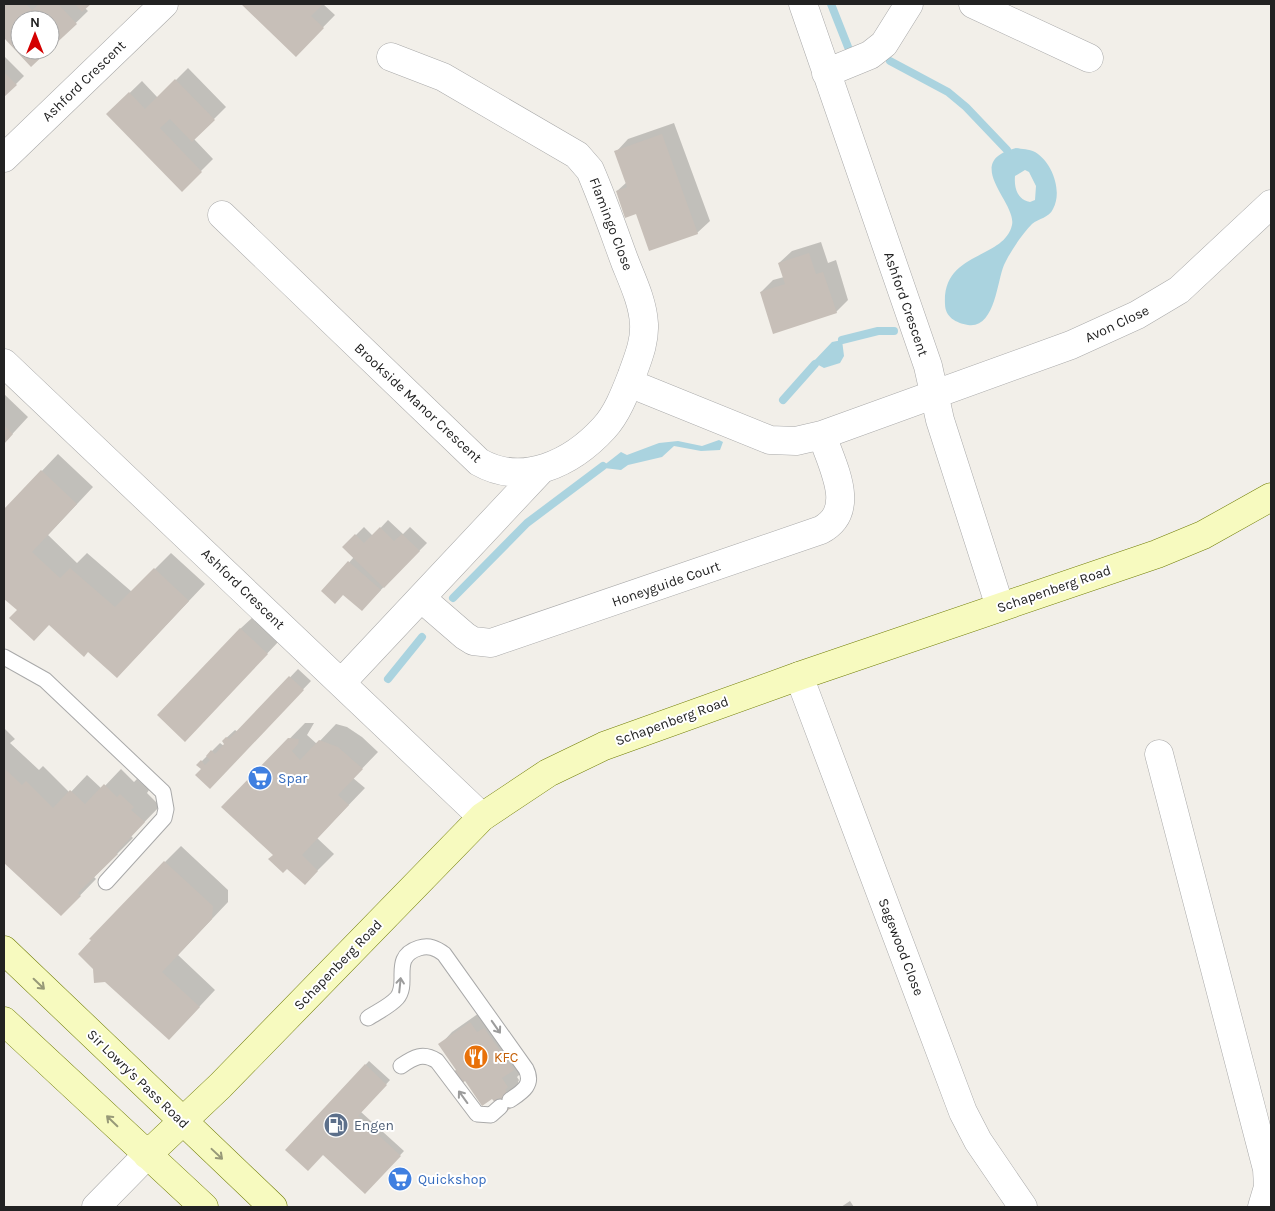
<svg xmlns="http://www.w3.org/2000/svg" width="1275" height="1211" font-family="Karla,sans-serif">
<rect width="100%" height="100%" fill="#f2efe9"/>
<path fill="#aad3df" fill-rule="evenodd" d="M1016 148C1022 149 1029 149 1035 152 1052 162 1063 191 1053 209 1049 218 1039 218 1032 224 1022 234 1010 252 1004 265 997 281 995 329 968 325 956 323 945 317 945 304 942 251 1004 260 1012 225 1017 202 961 162 1016 148ZM1025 170 1029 172 1036 186 1035 200 1030 202C1017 199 1014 188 1015 176Z
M842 340 844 356 840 363 824 368 813 362 832 342Z
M719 440 723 442 720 450 701 451 674 446 662 457 628 465 621 470 604 468 603 466 621 452 627 455 659 443 678 441 702 446Z"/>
<path fill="#0003" d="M4 4H89L85 8 88 11 50 48V20H20V50H47L31 65 4 36Z
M242 4H323L335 15 296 55Z
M4 56 24 76 4 96Z
M188 68 226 107 194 139 213 159 182 190 108 114 142 81 158 98Z
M674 123 710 221 697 233 637 212 617 191 627 182 616 152 628 139Z
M821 242 828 263 836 260 848 300 836 312 761 292 773 280 784 277 779 263 792 251Z
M4 394 28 417 4 443Z
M58 454 93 487 48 535 77 563 87 553 132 592 171 553 205 584 133 660 88 650 49 623 18 610 4 597V511Z
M388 520 403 534 410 527 427 543 370 601 344 594 323 591 354 557 344 547 364 527 373 536Z
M253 617 279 641 197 728 240 629Z
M298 669 311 681 218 779 198 765 220 743 224 746 226 744 223 741 235 730 238 732Z
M305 723H314L307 735 317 744 336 724 347 727 362 737 378 752 353 778 365 788 317 838 334 854 305 883 223 807Z
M4 728 15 739 10 743 39 770 43 766 70 793 87 775 102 789 121 769 134 782 137 779 149 790 147 793 160 806 131 836 133 838 94 877 96 879 61 915 4 861Z
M181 846 228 890V902L178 955 215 990 185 1022 106 981 165 862Z
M482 1011 525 1056 515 1067 520 1074 517 1077 519 1080 518 1082 525 1093 492 1098 457 1069 440 1045 452 1032Z
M369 1061 390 1080 361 1112 404 1151 365 1193 323 1153 287 1150Z
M850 1201 854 1207H841Z"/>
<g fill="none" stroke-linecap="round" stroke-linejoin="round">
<path stroke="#aad3df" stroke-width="8" d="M831 4 848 47
M890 61 948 92 966 107 1007 150
M842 340 878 331H894
M783 400 815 364
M453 598 527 523 603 466
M388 679 422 637"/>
</g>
<path fill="#c7bfb8" d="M4 4H26L32 10 39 4H58L77 24 50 49V20H20V50H49L31 67 4 38Z
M75 4H91L82 12Z
M241 4H323L311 16 324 28 296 57Z
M4 72 17 85 4 97Z
M175 79 215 120 192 142 170 119 160 128 202 172 182 192 106 114 129 92 145 109Z
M662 134 698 234 649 251 636 214 625 218 616 191 627 187 614 151Z
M809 253 816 274 823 272 837 313 773 334 760 292 785 284 778 263Z
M4 425 13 434 4 444Z
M41 470 77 504 32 552 60 578 70 568 115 607 154 568 189 601 117 678 88 652 84 657 49 625 34 641 9 618 17 610 4 599V509Z
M380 527 394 541 402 534 420 551 384 588 342 547 355 534 364 543Z
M348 561 381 590 362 611 343 595 335 604 321 591Z
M240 628 268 654 185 742 157 715Z
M289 676 304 690 210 789 195 775 201 769 196 765 201 760 205 765 210 760 206 756 211 750 215 754 224 744 222 741 226 737 229 739Z
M288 738 299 739 298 744 292 751 300 760 319 740 338 747 363 769 338 795 349 805 302 855 318 871 305 885 287 869 283 873 268 859 273 855 221 807Z
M4 768 22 785 26 781 53 808 70 790 85 804 104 784 117 797 120 794 134 807 131 810 145 822 116 853 118 854 78 893 81 896 61 916 4 863Z
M164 861 213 906 212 919 162 972 200 1007 169 1040 105 982 94 983 93 969 78 954 91 940 89 939Z
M470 1022 477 1032 484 1028 514 1070 502 1078 508 1087 505 1090 508 1093 506 1095 514 1106 504 1113 492 1099 482 1106 465 1081 461 1084 453 1072 456 1070 438 1044Z
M365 1064 387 1085 358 1116 401 1156 365 1194 323 1155 308 1171 285 1150Z"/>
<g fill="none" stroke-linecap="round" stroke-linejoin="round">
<defs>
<path id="lane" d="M4 657 45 680 163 792 166 809 164 818 106 882
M368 1018C377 1012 390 1006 397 998 410 983 390 957 419 948 429 945 436 948 444 954L526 1069C534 1085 522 1092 510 1100
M401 1066C414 1057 423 1052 437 1061L477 1114 491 1115 500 1107"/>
<path id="street" d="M803 4 928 366 940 420 1000 607
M973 4 1089 58
M826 73 870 55 884 44 909 4
M4 158 164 4
M222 215 479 462C523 487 572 463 604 428 617 414 625 393 632 375 638 358 645 342 644 324 643 303 633 282 625 262 614 232 603 200 590 170L577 155 443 77 391 57
M4 363 482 817
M629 383 770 440 796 441 822 435 1071 345 1137 315 1179 290 1271 204
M421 598 465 636 473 641 491 643 821 530C858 510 832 466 822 435
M799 676 963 1112 978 1141 1023 1207
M341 683 540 471
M1159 754 1267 1169 1268 1187 1262 1207
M96 1207 147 1155"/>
<path id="secondary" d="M4 950 273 1207
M4 1021 204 1207
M147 1155 220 1086 482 817 548 773 604 746 799 676 1157 554 1203 535 1271 497"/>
</defs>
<use href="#lane" stroke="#a9a9a9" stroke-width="17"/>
<use href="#street" stroke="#a9a9a9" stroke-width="29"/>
<use href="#secondary" stroke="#707d05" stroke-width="29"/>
<use href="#lane" stroke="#fff" stroke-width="15"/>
<use href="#street" stroke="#fff" stroke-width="28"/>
<use href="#secondary" stroke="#f7fabf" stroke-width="28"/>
</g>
<defs><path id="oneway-shaft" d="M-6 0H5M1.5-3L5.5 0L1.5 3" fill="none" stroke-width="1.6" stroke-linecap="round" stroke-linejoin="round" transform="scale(1.25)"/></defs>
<g stroke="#979978">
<use href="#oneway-shaft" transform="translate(39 984) rotate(44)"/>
<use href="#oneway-shaft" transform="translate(112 1121) rotate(-136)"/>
<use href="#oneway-shaft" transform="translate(217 1154) rotate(43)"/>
</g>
<g stroke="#9c9c9c">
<use href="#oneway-shaft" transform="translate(400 985) rotate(-84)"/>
<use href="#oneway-shaft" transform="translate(496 1027) rotate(55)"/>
<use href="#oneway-shaft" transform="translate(463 1097) rotate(-126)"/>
</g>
<defs>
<symbol id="supermarket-disc" viewBox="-11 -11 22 22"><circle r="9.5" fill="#3f7fe0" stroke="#fff"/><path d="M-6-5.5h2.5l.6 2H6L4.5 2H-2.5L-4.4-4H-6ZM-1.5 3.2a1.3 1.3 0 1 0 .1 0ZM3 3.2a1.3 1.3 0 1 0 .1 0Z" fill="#fff"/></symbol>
<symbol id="restaurant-disc" viewBox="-11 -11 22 22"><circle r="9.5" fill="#e8710a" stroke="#fff"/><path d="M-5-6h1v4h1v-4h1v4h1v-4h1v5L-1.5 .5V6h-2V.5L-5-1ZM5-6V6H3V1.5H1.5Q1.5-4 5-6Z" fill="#fff"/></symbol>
<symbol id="fuel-disc" viewBox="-11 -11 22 22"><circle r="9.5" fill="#5c6f8a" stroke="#fff"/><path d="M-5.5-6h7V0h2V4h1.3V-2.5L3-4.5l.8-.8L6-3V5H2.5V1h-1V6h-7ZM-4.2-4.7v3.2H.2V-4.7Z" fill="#fff"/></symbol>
</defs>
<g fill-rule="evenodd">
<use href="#supermarket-disc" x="246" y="764" width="28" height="28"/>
<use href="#restaurant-disc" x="462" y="1043" width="28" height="28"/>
<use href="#fuel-disc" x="322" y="1111" width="28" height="28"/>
<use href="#supermarket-disc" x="386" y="1165" width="28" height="28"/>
</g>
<g text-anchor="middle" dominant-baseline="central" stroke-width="4" stroke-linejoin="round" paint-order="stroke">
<g font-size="14" fill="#222" stroke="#fff">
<text transform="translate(84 81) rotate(-44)">Ashford Crescent</text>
<text transform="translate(611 224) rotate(69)">Flamingo Close</text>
<text transform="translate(906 304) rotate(71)">Ashford Crescent</text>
<text transform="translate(1117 324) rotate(-25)">Avon Close</text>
<text transform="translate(418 403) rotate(43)">Brookside Manor Crescent</text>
<text transform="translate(666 584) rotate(-19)">Honeyguide Court</text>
<text transform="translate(243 589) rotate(44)">Ashford Crescent</text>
<text transform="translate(1054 589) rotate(-19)">Schapenberg Road</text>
<text transform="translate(672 721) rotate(-20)">Schapenberg Road</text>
<text transform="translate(901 947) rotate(69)">Sagewood Close</text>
<text transform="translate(338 965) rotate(-46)">Schapenberg Road</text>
<text transform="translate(138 1079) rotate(44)">Sir Lowry's Pass Road</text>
</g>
<g font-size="14" fill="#366cbe" stroke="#fff" text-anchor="start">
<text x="278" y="778">Spar</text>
<text x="418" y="1179">Quickshop</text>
</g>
<g font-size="14" fill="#c56008" stroke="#fff" text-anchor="start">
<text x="494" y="1057">KFC</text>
</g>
<g font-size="14" fill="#4e5e75" stroke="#fff" text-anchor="start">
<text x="354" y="1125">Engen</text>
</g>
</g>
<rect width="1275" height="1211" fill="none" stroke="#222222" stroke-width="10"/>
<g transform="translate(35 35)"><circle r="24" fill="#ffffff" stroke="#a7a7a7"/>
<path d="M0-4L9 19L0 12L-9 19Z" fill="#d40000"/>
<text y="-8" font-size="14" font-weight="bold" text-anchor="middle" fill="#222222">N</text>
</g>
</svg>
